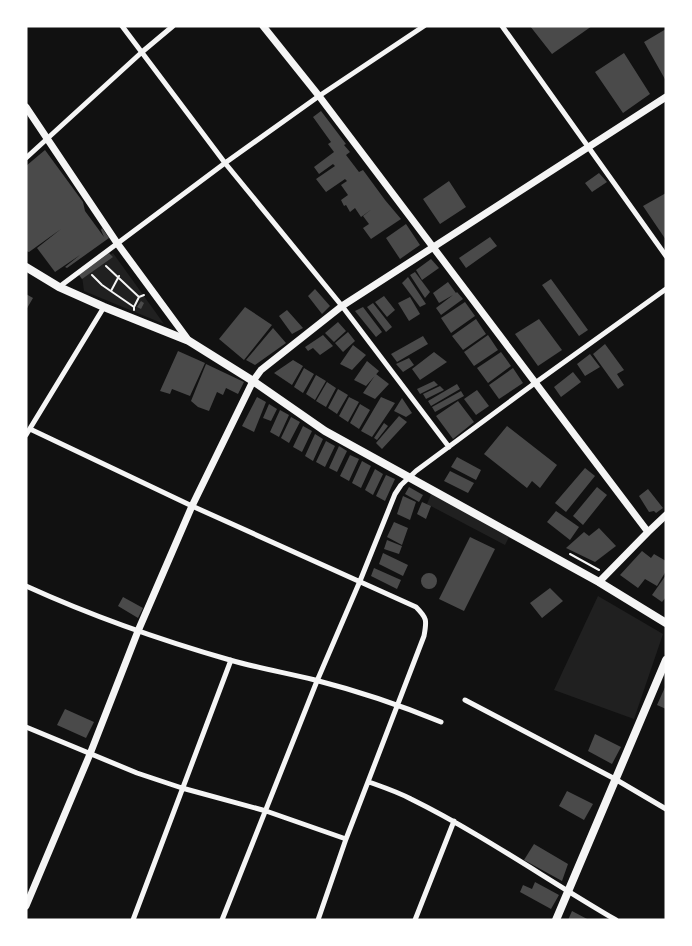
<svg xmlns="http://www.w3.org/2000/svg" width="692" height="946" font-family="'Asap Condensed',sans-serif">
<rect width="100%" height="100%" fill="#111"/>
<path fill="#202020" d="M113 253 164 324 84 291 82 276Z
M432 492 510 535 505 545 427 504Z
M598 596 663 634 634 719 554 690Z"/>
<path fill="#4a4a4a" d="M530 26H592L552 54Z
M666 29V81L644 42Z
M624 53 650 94 623 113 595 72Z
M321 111 346 144 344 145 350 152 346 155 359 172 363 170 385 200 401 219 371 239 363 228 369 224 363 216 372 209 361 217 355 208 350 212 346 205 344 206 341 200 348 195 341 185 347 181 345 179 326 192 316 179 335 166 333 164 319 174 314 167 334 152 328 144 331 142 313 117Z
M45 150 83 202 85 211 104 237 101 230 102 228 109 238 67 268 65 267 80 255 55 272 37 248 61 229 29 252 26 251V166Z
M599 173 607 182 592 192 585 183Z
M449 181 466 207 440 224 423 199Z
M666 193V240L643 206Z
M406 224 420 245 400 259 386 238Z
M490 237 497 246 466 268 459 258Z
M109 253 113 257 82 279 79 275Z
M431 259 439 268 422 280 416 270Z
M415 272 430 292 425 298 410 275Z
M408 277 426 304 420 307 402 283Z
M551 279 588 330 579 336 542 285Z
M448 282 456 293 457 292 463 299 441 315 436 308 453 295 439 303 433 293Z
M315 289 330 306 322 314 308 296Z
M26 294 33 298 26 310Z
M384 296 395 310 387 317 375 302Z
M410 297 420 314 409 321 398 303Z
M141 301 144 303 141 309 137 307Z
M465 302 475 316 451 333 441 318Z
M373 303 392 327 386 332 367 307Z
M245 307 272 325 244 360 219 339Z
M363 307 382 332 376 337 355 311Z
M287 310 303 328 292 334 279 316Z
M476 319 486 334 463 350 452 336Z
M539 319 562 350 538 366 515 334Z
M338 322 346 331 334 342 325 333Z
M273 328 286 343 255 365 246 360Z
M348 332 355 341 343 352 335 343Z
M323 335 333 346 320 355 313 348 308 351 305 347Z
M488 335 498 350 474 366 464 352Z
M423 336 428 344 397 362 391 354Z
M605 344 624 370 617 374 624 385 618 389 593 354Z
M353 345 366 355 352 370 340 364Z
M178 351 205 363 190 396 172 389 170 394 160 391Z
M434 352 447 362 420 380 412 369Z
M501 352 511 366 488 383 477 368Z
M590 354 600 367 585 376 577 364Z
M409 358 414 365 403 372 396 364Z
M293 360 303 366 292 385 274 373Z
M367 361 379 371 366 386 354 380Z
M206 364 244 382 238 394 226 388 223 395 217 392 209 411 198 407 191 401Z
M304 368 314 374 303 393 294 387Z
M513 368 523 383 499 399 489 385Z
M573 372 581 382 561 397 554 387Z
M376 374 389 384 375 399 363 393Z
M316 375 326 381 315 400 306 394Z
M434 381 438 385 420 394 417 389Z
M327 382 336 388 326 407 316 401Z
M457 384 460 389 431 406 428 401Z
M440 386 444 390 426 399 423 394Z
M338 389 348 395 337 414 328 408Z
M477 390 489 406 476 415 464 399Z
M461 391 464 396 435 412 432 407Z
M257 397 266 402 254 432 242 426Z
M349 397 359 402 348 422 339 416Z
M381 397 395 403 372 437 361 431Z
M402 398 412 413 406 417 394 411Z
M458 401 474 422 453 439 436 416Z
M269 404 277 409 271 421 263 418Z
M360 404 370 410 359 429 350 423Z
M280 410 289 415 279 437 270 432Z
M399 416 407 422 382 449 376 443Z
M291 417 300 422 289 443 281 438Z
M384 423 388 426 377 440 374 438Z
M303 426 312 431 302 452 293 447Z
M507 426 557 465 540 488 532 481 527 488 484 454Z
M315 434 323 439 313 461 305 456Z
M326 441 335 446 325 467 316 462Z
M339 446 347 451 337 472 329 468Z
M350 455 359 459 349 481 340 476Z
M457 457 481 470 476 480 451 467Z
M362 461 371 466 361 488 352 483Z
M585 468 595 476 566 512 555 503Z
M375 469 383 474 373 495 365 490Z
M450 471 474 483 468 493 444 481Z
M386 475 395 479 385 501 376 496Z
M409 487 423 495 419 502 405 494Z
M597 487 607 495 583 525 573 516Z
M648 489 663 508 656 513 654 511 649 512 639 496Z
M403 496 416 502 410 520 397 514Z
M422 502 431 506 426 519 417 514Z
M556 511 579 527 570 540 547 522Z
M394 522 408 528 402 545 387 537Z
M599 528 616 546 595 562 566 548 584 532 589 536Z
M470 537 495 549 464 611 439 599Z
M387 540 402 546 399 554 384 549Z
M642 551 651 558 654 554 666 561V571L657 586 645 579 638 588 620 575Z
M383 553 408 565 403 576 379 564Z
M374 568 401 580 397 589 371 576Z
M421 581a8 8 0 1 1 16 0a8 8 0 1 1-16 0Z
M666 575V597L662 602 652 595Z
M550 588 563 601 542 618 530 603Z
M123 597 143 608 138 618 118 606Z
M666 685V709L657 705Z
M65 709 94 722 86 738 57 725Z
M595 734 621 747 612 764 588 751Z
M567 791 593 804 584 820 559 806Z
M534 844 568 864 562 881 524 860Z
M535 882 559 895 551 909 520 892 523 885 532 889Z
M572 911 589 920H568Z"/>
<g fill="none" stroke-linecap="round" stroke-linejoin="round">
<path stroke="#f5f5f5" stroke-width="2" d="M106 266 139 297 144 295
M92 275 102 285 134 307V310
M111 291 119 276
M134 307 139 297
M570 554 599 570"/>
<path stroke="#f5f5f5" stroke-width="5" d="M122 26 225 163 342 306 449 447
M502 26 666 256
M26 158 142 52 173 26
M59 287 225 163 319 96 424 26
M30 429 192 506 416 607C427 618 427 620 424 636L346 839 318 920
M26 435 104 307
M26 586C92 616 160 640 230 660 258 668 287 673 315 680 358 691 400 705 441 722
M465 700 615 779 666 809
M26 727 137 773 182 788 266 811 346 839
M369 782C383 787 398 792 411 799 482 834 547 880 616 920
M133 920 231 660
M222 920 317 681 360 581 395 494 401 485 416 471 535 383 666 289
M415 920 454 821"/>
<path stroke="#f5f5f5" stroke-width="7" d="M263 26 319 96 648 532
M26 107 117 243 189 341
M599 582 648 532 666 515
M26 906 90 754 138 631 192 506 253 381 261 370 342 306 666 97"/>
<path stroke="#f5f5f5" stroke-width="8" d="M26 267 59 287 104 307 189 341 253 381 325 431 599 582 666 623
M556 920 666 660"/>
</g>
<rect width="692" height="946" fill="none" stroke="#ffffff" stroke-width="55"/>
</svg>
